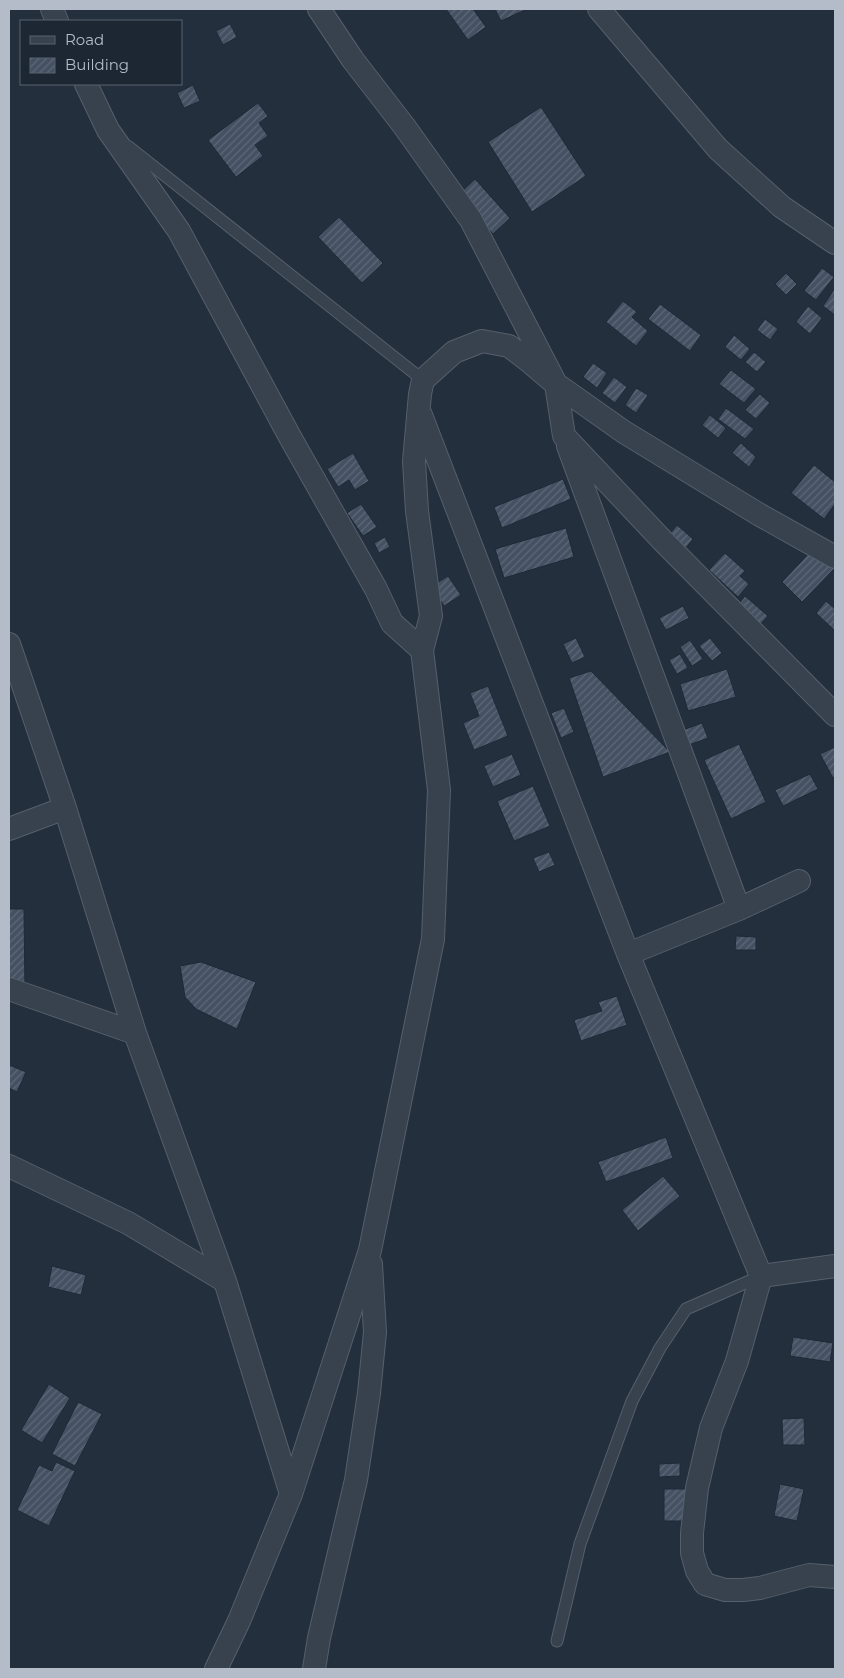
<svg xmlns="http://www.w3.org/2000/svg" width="844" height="1678" font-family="Montserrat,sans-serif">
<defs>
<pattern id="building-hatch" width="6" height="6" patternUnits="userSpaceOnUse" patternTransform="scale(1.25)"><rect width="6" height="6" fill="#455162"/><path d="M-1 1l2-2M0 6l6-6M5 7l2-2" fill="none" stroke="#5d6877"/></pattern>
</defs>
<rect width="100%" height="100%" fill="#242f3e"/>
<path fill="url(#building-hatch)" stroke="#1f2835" d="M446 9H473L486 27 468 40Z
M495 9H527L501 21Z
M230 24 237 37 223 45 216 31Z
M193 85 200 101 184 108 177 93Z
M258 103 268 116 259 123 268 136 255 145 263 156 236 177 208 140Z
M541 107 586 176 532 212 488 142Z
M475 179 510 218 493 234 458 195Z
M339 217 383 263 362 283 318 237Z
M822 268 834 277 816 300 804 291Z
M786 273 797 284 786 295 775 284Z
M835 288V315L823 306Z
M623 301 637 312 632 317 648 331 636 346 606 322Z
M660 304 701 335 690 351 648 319Z
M808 306 822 318 810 334 796 322Z
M765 319 778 329 770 340 757 330Z
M734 335 750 349 741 360 725 347Z
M754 352 766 362 757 372 745 362Z
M593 363 607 373 597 388 583 377Z
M731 370 756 389 744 403 719 384Z
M614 377 627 387 615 403 602 393Z
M636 388 648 395 636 413 625 405Z
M760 394 770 403 756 419 745 410Z
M726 408 754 429 745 439 718 419Z
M710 415 726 428 718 438 702 425Z
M741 443 756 457 749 467 732 453Z
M353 453 369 481 355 490 349 480 338 487 327 469Z
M814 465 835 482V504L824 519 791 493Z
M563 479 571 499 502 528 494 507Z
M361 504 377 527 363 536 347 513Z
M677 525 693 539 685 549 669 535Z
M566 528 574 557 504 578 495 549Z
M385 537 390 547 379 553 374 543Z
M813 549 834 569 802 602 782 582Z
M725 553 745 571 740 576 749 584 738 597 709 570Z
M448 576 461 595 444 606 432 586Z
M745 596 768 616 757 628 735 609Z
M826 601 835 609V628L834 630 816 613Z
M683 606 689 618 666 630 659 618Z
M576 638 585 657 572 663 563 644Z
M710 638 722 653 712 661 699 646Z
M690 640 703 659 692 666 680 647Z
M680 654 688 668 677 674 669 660Z
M727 669 736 697 688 711 680 684Z
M591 671 670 752 603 777 569 678Z
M488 686 508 736 474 750 463 723 479 716 470 693Z
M564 708 574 732 561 738 551 713Z
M702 723 708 738 689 745 683 730Z
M739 744 766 802 731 819 704 760Z
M835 747V777L833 778 820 754Z
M512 754 521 775 493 787 484 766Z
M810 774 818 789 783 806 775 790Z
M533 786 550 826 514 841 497 801Z
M549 852 555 865 539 872 533 858Z
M9 909H24L25 991 9 985Z
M736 936 756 937V950H735Z
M201 962 256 982 237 1029 196 1009 185 997 180 966Z
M617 996 627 1025 581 1041 574 1020 602 1011 598 1002Z
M9 1065 26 1072 17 1092 9 1088Z
M666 1137 673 1158 606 1182 598 1162Z
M663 1176 680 1196 638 1231 622 1210Z
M52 1266 86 1275 81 1295 48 1287Z
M793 1337 833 1343 830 1362 790 1356Z
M49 1384 70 1398 42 1443 21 1430Z
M78 1402 102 1414 75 1466 52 1454Z
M804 1418 805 1445H783L782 1419Z
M56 1462 75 1471 49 1526 17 1510 39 1465 52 1471Z
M680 1463V1476L659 1477V1464Z
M780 1484 804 1489 797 1521 774 1516Z
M664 1489H687V1521H664Z"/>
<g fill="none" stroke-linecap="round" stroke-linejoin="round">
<defs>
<path id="lane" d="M129 147 423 380
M557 1641 580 1544 632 1401 660 1348 686 1309 761 1276"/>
<path id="street" d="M52 9 57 21
M319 9 353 60 404 126 471 220 556 384 564 436 662 540 835 715
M599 9 718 149 782 207 835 243
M86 84 108 130 179 231 290 437 376 589 392 623 422 650 431 616 417 511 414 461 420 394 423 380 454 352 482 341 509 346 530 362 556 384 624 432 760 515 835 557
M421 415 628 954 761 1276
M568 446 739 909
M9 644 65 808 135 1033 225 1281
M9 829 65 808
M628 954 739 909 799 881
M9 989 135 1033
M9 1166 128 1223 225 1281 291 1494
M835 1266 761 1276 737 1361 711 1428 697 1488 692 1533V1553L697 1571 705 1584 725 1590H743L760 1588 809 1575 835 1577
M216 1669 239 1621 291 1494 370 1250 378 1211 433 939 439 790 422 650
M314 1669 319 1638 356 1480 369 1393 375 1332 371 1264"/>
</defs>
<use href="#lane" stroke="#565f6c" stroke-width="13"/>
<use href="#street" stroke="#565f6c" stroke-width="24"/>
<use href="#lane" stroke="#38414e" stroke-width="11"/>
<use href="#street" stroke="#38414e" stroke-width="22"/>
</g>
<rect width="844" height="1678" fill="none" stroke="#b4bcc9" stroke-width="20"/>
<rect x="20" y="20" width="162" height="65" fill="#1d2633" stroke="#59626f"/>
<rect x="30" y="36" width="25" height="8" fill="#38414e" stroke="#59626f"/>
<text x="65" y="45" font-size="15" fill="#b4bcc9">Road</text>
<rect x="30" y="58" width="25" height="15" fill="url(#building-hatch)" stroke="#59626f"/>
<text x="65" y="70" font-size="15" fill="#b4bcc9">Building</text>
</svg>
